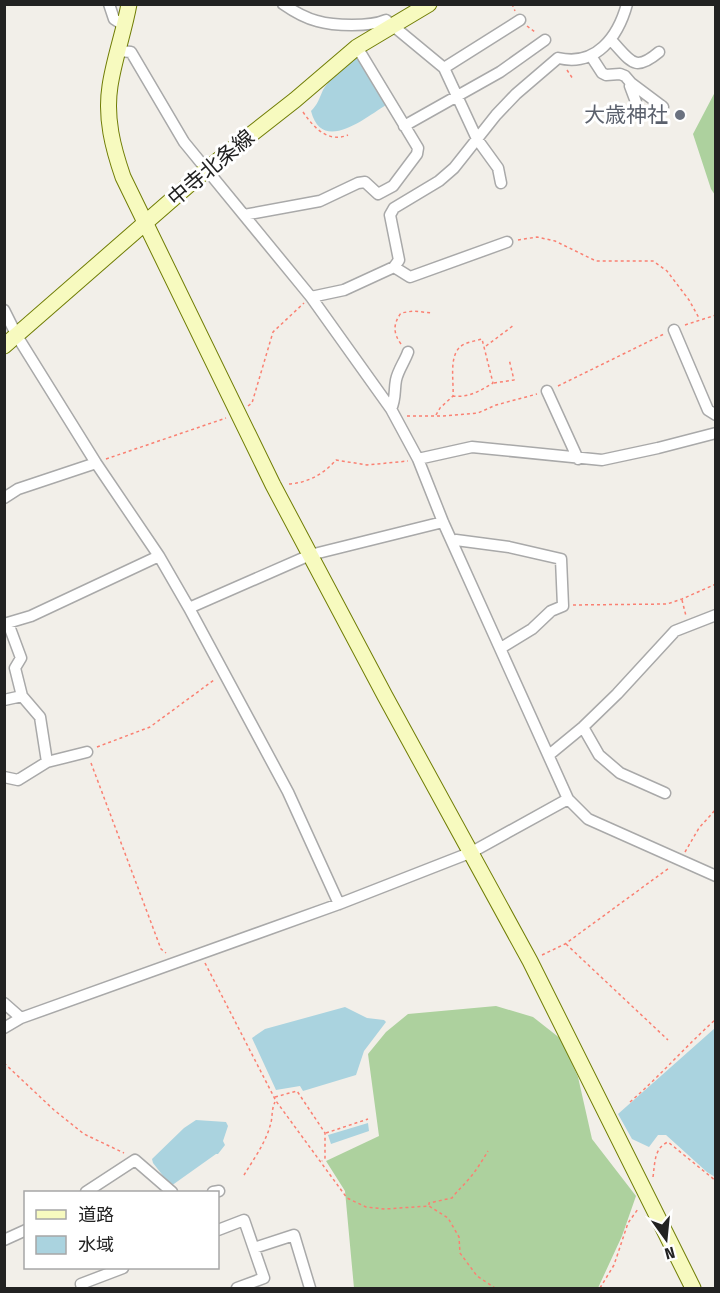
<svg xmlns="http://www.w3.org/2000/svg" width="720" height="1293" font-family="'Fira Sans Condensed','Noto Sans JP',sans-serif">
<rect width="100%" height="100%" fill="#f2efe9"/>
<path fill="#add19e" d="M715 92 716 195H715L711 189 693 134Z
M496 1006 533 1017 561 1039 578 1077 592 1139 636 1196 622 1236 598 1288H354L345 1191 326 1161 379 1136 368 1054 386 1032 408 1014Z"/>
<path fill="#aad3df" d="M360 56 386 105C365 118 322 154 311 111 318 104 319 99 323 90 330 78 348 63 360 56Z
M345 1007 367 1018 384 1020 386 1022 364 1051 356 1075 303 1091 300 1086 276 1090 252 1038 265 1029Z
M715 1028V1177L707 1172 666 1135H658L649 1147 632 1139 618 1114Z
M196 1120 226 1122 228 1126 223 1141 225 1145 218 1154H216L171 1186 153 1163 152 1159 184 1128Z
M368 1123 369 1131 331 1144 328 1135Z"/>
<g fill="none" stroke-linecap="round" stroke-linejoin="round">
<defs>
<path id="street" d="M109 4 114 19 125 26
M283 4C293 11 305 18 317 21 334 26 370 27 386 20L444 68 477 139 498 168 501 183
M611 40C631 61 634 73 659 52
M119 51 131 52 184 142 311 297 391 409 418 459 443 522 568 799 588 819 716 876
M591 56 602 73 606 75 620 74 625 76 631 83 663 107
M444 68 520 20
M631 83 630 86 636 102
M404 126 500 72 545 40
M244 215 320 201 358 183 365 182 378 194 393 186 417 154 418 148 357 47
M394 267 410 277 507 242
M311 297 344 290 394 267 399 260 390 215 394 208 439 181 454 168 496 115 516 94 558 58C596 67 618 37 627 4
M4 310 17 336 96 463 159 556 189 608 288 792 339 904
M674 330 708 410 716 415
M547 391 578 459
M391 409C396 399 394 390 396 380 398 370 405 361 408 352
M418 459 472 447 602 460 658 448 716 433
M4 498 18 489 96 463
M452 541 456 540 509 547 561 559 563 606 551 611 532 629 501 648
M189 608 310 555 443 522
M8 623 21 658 15 668 22 696 40 717 47 762
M4 624 31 616 159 556
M4 700 22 696
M583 727 599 755 620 773 665 793
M549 755 583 727 617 694 675 631 716 615
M4 777 18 780 47 762 87 752
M4 1003 21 1018
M4 1028 21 1018 339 904 472 852 568 799
M86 1192 135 1160 172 1192
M213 1192 219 1191
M218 1230 244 1220 264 1278 237 1288
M4 1240 26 1230
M254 1248 294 1235 310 1288
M82 1288 81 1284 123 1268"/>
<path id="secondary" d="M129 4C124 32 114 59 110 86 105 118 113 148 123 177L273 485 385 696 530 961 693 1288
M4 346 207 169 295 100 357 47 429 4"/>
</defs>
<use href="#street" stroke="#a9a9a9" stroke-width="13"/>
<use href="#secondary" stroke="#707d05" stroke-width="17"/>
<path stroke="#fa8072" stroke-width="1.5" stroke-dasharray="3 3" stroke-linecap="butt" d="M512 4 515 11
M527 26 535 32
M567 70 573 79
M303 112C314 128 328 143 348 135
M518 240 537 237 555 241 596 261H653L667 271 689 300 699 318
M685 325 716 315
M401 344C393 333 393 324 401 313L413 311 432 313
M486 346 514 325
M494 383 514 380 509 359
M558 386 664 334
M248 406 252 403 273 332 304 303
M436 415 440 408 453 396C454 382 449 359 459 348 464 342 476 341 482 339L493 383C480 391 468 398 453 396
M407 416H443L478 413 496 405 537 394
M106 459 226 418
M289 484C307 483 324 474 336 460L367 465 408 461
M682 600 686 616
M573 605 667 604 682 599 716 584
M97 747 150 727 214 680
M91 763 161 949 166 953
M685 852 699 828 716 809
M566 944 668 1040
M542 955 565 944 669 868
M205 963 276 1101 347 1198 366 1207 385 1209 429 1206 448 1218 459 1237 460 1253 477 1276 495 1288
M4 1063 54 1110 84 1134 124 1153
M275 1097 297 1091 325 1133V1158L322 1161
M630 1102C660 1076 686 1046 716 1019
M326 1133 368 1119
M244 1175C253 1160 265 1144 270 1126 273 1118 271 1110 275 1102
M653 1177C655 1163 654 1148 668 1142L716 1181
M429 1205V1203L452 1198C457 1191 463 1186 468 1180 476 1171 482 1161 488 1151
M600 1288 614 1265 628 1223 638 1209"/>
<use href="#street" stroke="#fff" stroke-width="10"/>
<use href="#secondary" stroke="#f7fabf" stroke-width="15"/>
</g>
<circle fill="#6b7280" stroke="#fff" stroke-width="2" cx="680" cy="115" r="6"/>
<g text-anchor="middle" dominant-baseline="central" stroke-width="6" stroke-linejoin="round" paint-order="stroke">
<g font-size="21" fill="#5b616d" stroke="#fff" text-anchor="end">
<text x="668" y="115">大歳神社</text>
</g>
<g font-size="21" fill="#222" stroke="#fff">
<text transform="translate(211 168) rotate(-40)">中寺北条線</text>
</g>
</g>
<rect width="720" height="1293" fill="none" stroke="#222222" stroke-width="12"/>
<rect x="24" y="1191" width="195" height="78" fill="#ffffff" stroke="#a7a7a7" stroke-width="1.5"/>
<rect x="36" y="1210" width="30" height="9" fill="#f7fabf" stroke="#a7a7a7" stroke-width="1.5"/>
<text x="78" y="1221" font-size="18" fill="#222222">道路</text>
<rect x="36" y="1236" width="30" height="18" fill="#aad3df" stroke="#a7a7a7" stroke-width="1.5"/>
<text x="78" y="1251" font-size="18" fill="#222222">水域</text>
<g transform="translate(666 1239) rotate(165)" stroke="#ffffff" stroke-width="4.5" paint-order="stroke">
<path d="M0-4.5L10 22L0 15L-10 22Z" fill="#222222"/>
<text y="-9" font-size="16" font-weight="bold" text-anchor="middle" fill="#222222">N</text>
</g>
</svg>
